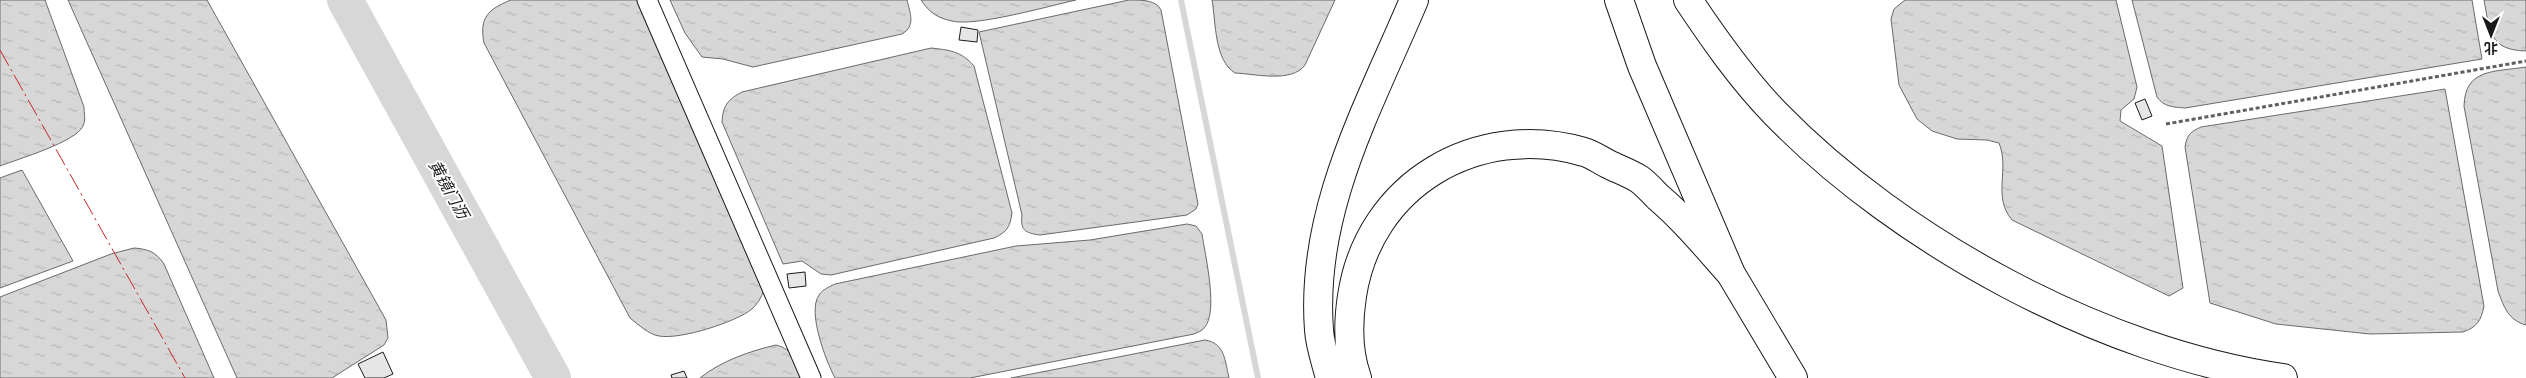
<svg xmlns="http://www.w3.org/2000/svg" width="2526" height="378" font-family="'Noto Serif','Noto Sans SC',serif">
<defs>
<pattern id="water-ripples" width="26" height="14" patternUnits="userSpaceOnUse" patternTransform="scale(1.25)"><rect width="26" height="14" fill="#d7d7d7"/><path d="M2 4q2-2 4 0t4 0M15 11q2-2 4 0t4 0" fill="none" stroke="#b8b8b8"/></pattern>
</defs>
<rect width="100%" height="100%" fill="#fff"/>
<path fill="url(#water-ripples)" stroke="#6a6a6a" d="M0 0H45L84 107C84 113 86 120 83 126 76 142 18 159 0 166Z
M68 0H207L386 320 388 338 384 345 332 378H237Z
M511 0H643L764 290C761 298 758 303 752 309 736 322 680 340 659 336 648 334 639 325 630 318L484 43C479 18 488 9 511 0Z
M670 0H907C910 13 916 26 902 34L753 67 723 59 702 57 685 33Z
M921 0H1076C1049 6 975 27 952 21 937 18 929 12 921 0Z
M1129 0C1143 0 1156 0 1161 10L1198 204 1196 209 1187 215 1040 235C1025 233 1020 230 1022 215L979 32Z
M1212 0H1335L1305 65C1292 83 1256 74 1235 73 1214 60 1216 22 1212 0Z
M1905 0H2116L2137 87 2134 99 2121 110 2120 121 2162 146 2183 288 2169 296 2012 220C1992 196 2010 170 1999 143L1987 140 1957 139 1932 131 1917 119 1899 85 1891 19 1894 9Z
M2132 0H2472L2482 59 2185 108C2173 107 2164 107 2157 97Z
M2484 0H2526V51C2489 50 2490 31 2484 0Z
M931 48C949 50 961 51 974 66L1012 213C1010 227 1007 232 994 238L831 275 821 274 802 261 783 264 722 122C723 106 727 100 742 92Z
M2526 67V325C2508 320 2504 307 2498 291L2464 106C2465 68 2495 72 2526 67Z
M2445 89 2484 306C2481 321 2477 327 2463 332L2370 334 2276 324 2210 303 2185 147C2187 135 2190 132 2201 127Z
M22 170 73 261 0 288V178Z
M1187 224 1196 226 1202 234C1205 255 1219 313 1204 328 1202 331 1198 332 1194 334L970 378H835C826 361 807 312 819 295 823 289 829 287 835 284L1016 246 1090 240Z
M134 248C148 249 156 252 164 264L214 378H0V297L111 254Z
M1205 340C1225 343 1225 361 1229 378H1011Z
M776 345C794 350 797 362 804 378H700C721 361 750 351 776 345Z"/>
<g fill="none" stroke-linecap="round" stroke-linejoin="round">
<path stroke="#d7d7d7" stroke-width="6" d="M1181 0 1258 378"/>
<path stroke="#d7d7d7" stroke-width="36" d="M345 0 553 378"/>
</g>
<path fill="#e6e6e6" stroke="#1a1a1a" d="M961 27 978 30 977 42 959 40Z
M2145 99 2152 116 2142 120 2135 103Z
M805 272 806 286 789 288 787 274Z
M383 352 393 374 384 378H365L358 364Z
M684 371 687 378H672L671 375Z"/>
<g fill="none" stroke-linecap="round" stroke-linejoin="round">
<defs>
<path id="minor" d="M647 0 811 378"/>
<path id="motorway" d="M1619 0 1642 66 1731 274 1793 378
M1688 0C1714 39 1742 79 1775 113 1900 242 2105 353 2283 378
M1330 378C1326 362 1320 346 1319 330 1310 210 1369 107 1414 0
M1357 378C1348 353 1348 322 1352 296 1369 184 1477 121 1584 152 1592 154 1600 160 1608 164 1618 169 1629 173 1639 179 1646 184 1652 191 1658 197 1685 220 1707 247 1731 274"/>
</defs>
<use href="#minor" stroke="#1a1a1a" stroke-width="21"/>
<use href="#motorway" stroke="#1a1a1a" stroke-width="30"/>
<path stroke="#5f5f5f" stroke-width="3" stroke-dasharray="4 2.5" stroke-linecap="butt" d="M2166 124 2526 61"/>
<use href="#minor" stroke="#fff" stroke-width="19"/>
<use href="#motorway" stroke="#fff" stroke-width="28"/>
<path stroke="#c62828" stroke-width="1" stroke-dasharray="18 4 2.5 4" stroke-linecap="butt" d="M0 50 185 378"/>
</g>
<g text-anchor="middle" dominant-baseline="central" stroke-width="4" stroke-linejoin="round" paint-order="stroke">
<g font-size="16" font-style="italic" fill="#1a1a1a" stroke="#fff">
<text transform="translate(449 189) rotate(61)">黄镜门沥</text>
</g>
</g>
<g transform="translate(2491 35) rotate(180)" stroke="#ffffff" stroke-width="4" paint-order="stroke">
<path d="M0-4L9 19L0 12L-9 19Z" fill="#1a1a1a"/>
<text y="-8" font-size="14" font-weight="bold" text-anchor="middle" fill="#1a1a1a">北</text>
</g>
</svg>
